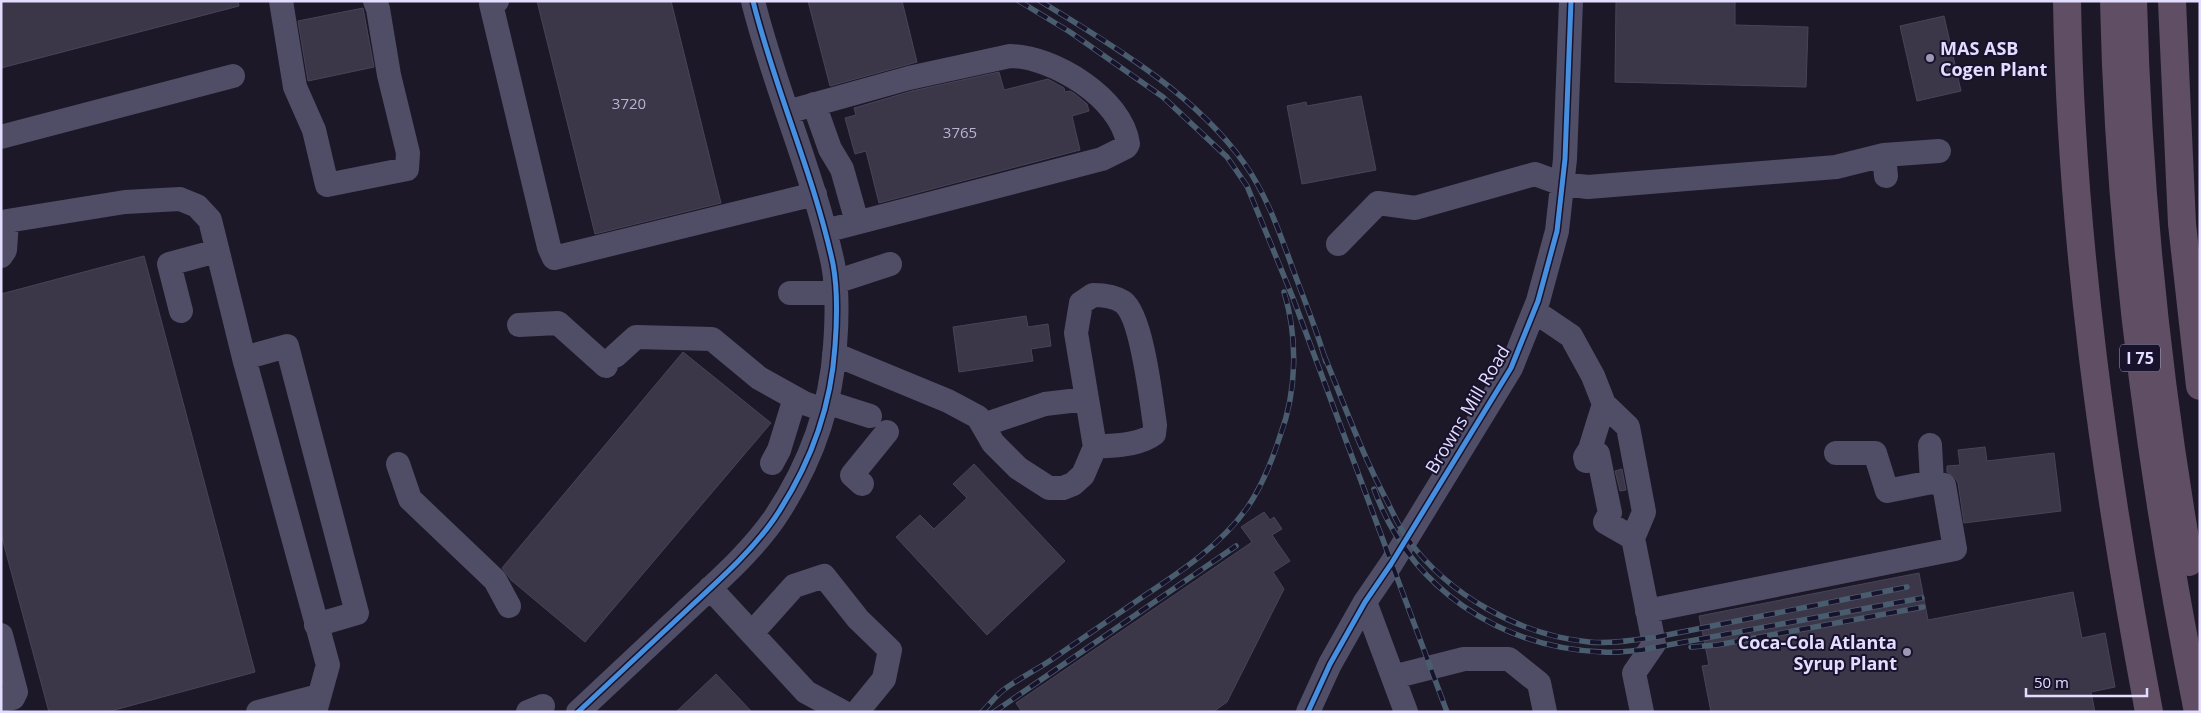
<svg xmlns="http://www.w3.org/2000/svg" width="2201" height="713" font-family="'Open Sans',sans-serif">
<rect width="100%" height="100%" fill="#1c1827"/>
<path fill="#3b3748" stroke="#494359" d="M1 1H238L239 6 1 68Z
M537 1H671L721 203 595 234Z
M808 1H902L917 62 830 86Z
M1616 1H1735V25L1808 27 1806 87 1615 82Z
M363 8 374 67 308 81 298 21Z
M1944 16 1961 91 1917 101 1900 26Z
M999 72 1004 90 1048 79 1064 88 1065 92 1070 91 1075 94 1087 104 1089 111 1072 116 1080 150 879 203 866 151 855 154 845 118 856 115 854 108 912 91Z
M1361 96 1376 170 1302 184 1287 106 1306 102 1307 106Z
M144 256 255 672 107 712H49L1 534V294Z
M1026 316 1028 327 1048 324 1051 346 1031 349 1033 361 959 372 953 327Z
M683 352 771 423 585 642 511 580 502 568Z
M1985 447 1987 461 2054 453 2061 511 1964 523 1958 483 1954 476 1947 472V466L1960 465 1958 450Z
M974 464 1065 561 987 635 896 537 920 515 934 529 967 498 953 484Z
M1622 469 1626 490 1620 491 1615 471Z
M1264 512 1270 520 1274 517 1282 529 1272 535 1290 561 1273 572 1284 589 1227 702 1213 712H1022L1016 703 1252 542 1241 527Z
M1919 573 1928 620 2073 592 2082 638 2105 633 2115 687 2091 692 2095 712H1711L1702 666 1709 665 1699 616Z
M716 674 752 712H676Z"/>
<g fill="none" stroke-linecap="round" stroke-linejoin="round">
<path stroke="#504e67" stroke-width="24" d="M281 1 295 87 314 130 327 185 407 169 408 153 389 75 378 9 375 1
M497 1 491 4 549 247 554 258 815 194
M814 104 830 149 842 169 857 222
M787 112 909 78 1010 56C1052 56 1122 98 1128 144L1126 147 1102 159 825 231
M1 137 233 76
M1884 155 1886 176
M1338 244 1378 203 1415 208 1535 174 1562 184 1588 187 1836 167 1884 155 1939 151
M1 256 5 250 7 221 125 202 180 199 197 206 210 220 244 358 328 665 315 712
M835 282 890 264
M790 293H836
M181 311 169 264 217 251
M1534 311 1571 336 1593 376 1604 404 1628 427 1644 512 1633 538 1605 522 1610 513 1598 454 1590 449
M519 325 558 323 606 366
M834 354 948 401 978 417 993 443 1018 468 1049 488H1063L1073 484 1083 475 1095 447C1114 445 1138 446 1154 434L1155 425C1151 399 1142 316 1123 302 1114 296 1104 295 1093 295L1081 303 1076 333 1095 447
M615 356 636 337 712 339 759 378 804 403 824 410
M244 358 287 346 357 613 316 625
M826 402 870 416
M983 425 1045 404 1087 399
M1836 453H1875L1887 491 1932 482 1930 445
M1586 461 1585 457 1590 449 1604 404
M772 463 779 450 795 398
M398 464 410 499 495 580 509 606
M862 484 852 475 887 432
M1633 538 1654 644 1634 673 1642 712
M710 588 806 692 843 712
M1365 602 1406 712
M1647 611 1955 549 1944 485 1932 482
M752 633 794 586 824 576 858 619 890 650 884 679 857 712
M1 635 16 692 13 698 1 700
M1393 677 1464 659H1509L1539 683 1545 712
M258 712 318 696
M528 712 543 706
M578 712C615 677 652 643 689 608 719 580 751 552 774 519 809 467 831 408 835 346 837 320 838 291 833 264 814 175 775 90 753 1
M1308 712 1330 664 1365 602 1391 564 1511 368 1538 301 1557 231 1565 159 1571 1"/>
<path stroke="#604e65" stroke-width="28" d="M2067 1C2071 239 2105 478 2149 712
M2114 1C2119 240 2151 478 2198 712
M2133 1C2138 187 2157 378 2189 562
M2172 1 2182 224 2200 386"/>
<defs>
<path id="rail" d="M1019 1 1070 32 1163 97 1227 157 1247 186 1293 298 1447 712
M1040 1C1112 45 1194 93 1244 163 1269 198 1282 240 1297 280 1307 307 1318 334 1326 362
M1324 355C1344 404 1362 454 1387 501 1393 513 1399 527 1407 538 1448 595 1519 635 1589 642 1611 644 1635 640 1657 637L1907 587
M1374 489C1409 587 1499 648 1603 652 1615 653 1628 651 1641 650L1922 598
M1691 647 1717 645 1923 607
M982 712C990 704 997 694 1006 688 1020 678 1036 670 1051 660 1081 639 1111 619 1141 598 1180 572 1220 546 1247 508 1262 486 1272 461 1280 436 1297 391 1298 338 1284 292
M994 712 1236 546"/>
</defs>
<use href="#rail" stroke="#495d6f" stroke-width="5.5"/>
<use href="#rail" stroke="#18122d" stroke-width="4" stroke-dasharray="11" stroke-linecap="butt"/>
<defs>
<path id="cycleway" d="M578 712C615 677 652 643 689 608 719 580 751 552 774 519 809 467 831 408 835 346 837 320 838 291 833 264 814 175 775 90 753 1
M1308 712 1330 664 1365 602 1391 564 1511 368 1538 301 1557 231 1565 159 1571 1"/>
</defs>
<use href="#cycleway" stroke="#18122d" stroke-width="8"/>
<use href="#cycleway" stroke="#468fdf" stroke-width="5"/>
</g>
<g fill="#9d99b3" stroke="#18122d" stroke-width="2">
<circle cx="1930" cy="58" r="5"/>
<circle cx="1907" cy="652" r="5"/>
</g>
<g text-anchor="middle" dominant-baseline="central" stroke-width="4" stroke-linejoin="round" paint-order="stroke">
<g font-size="15" fill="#b9b4d1">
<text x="629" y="103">3720</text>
<text x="960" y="132">3765</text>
</g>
<rect fill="#18122d" stroke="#a6a1c0" stroke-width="1" x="2120" y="344.5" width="40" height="27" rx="4"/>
<g font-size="16" font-weight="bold" fill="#e3deff">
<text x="2140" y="358">I 75</text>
</g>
<g font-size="18" font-weight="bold" fill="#e3deff" stroke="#18122d" text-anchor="start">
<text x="1940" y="48">MAS ASB<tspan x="1940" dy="21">Cogen Plant</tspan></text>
<text x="1897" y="642" text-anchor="end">Coca-Cola Atlanta<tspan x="1897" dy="21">Syrup Plant</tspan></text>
</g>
<g font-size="18" fill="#e3deff" stroke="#18122d">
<text transform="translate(1467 409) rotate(-59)">Browns Mill Road</text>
</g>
</g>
<rect width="2201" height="713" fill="none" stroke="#e3deff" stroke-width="5"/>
<path d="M2026 688v8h121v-8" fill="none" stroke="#e3deff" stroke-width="2.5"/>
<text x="2034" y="688" font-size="15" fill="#e3deff" stroke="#18122d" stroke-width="4" paint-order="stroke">50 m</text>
</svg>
